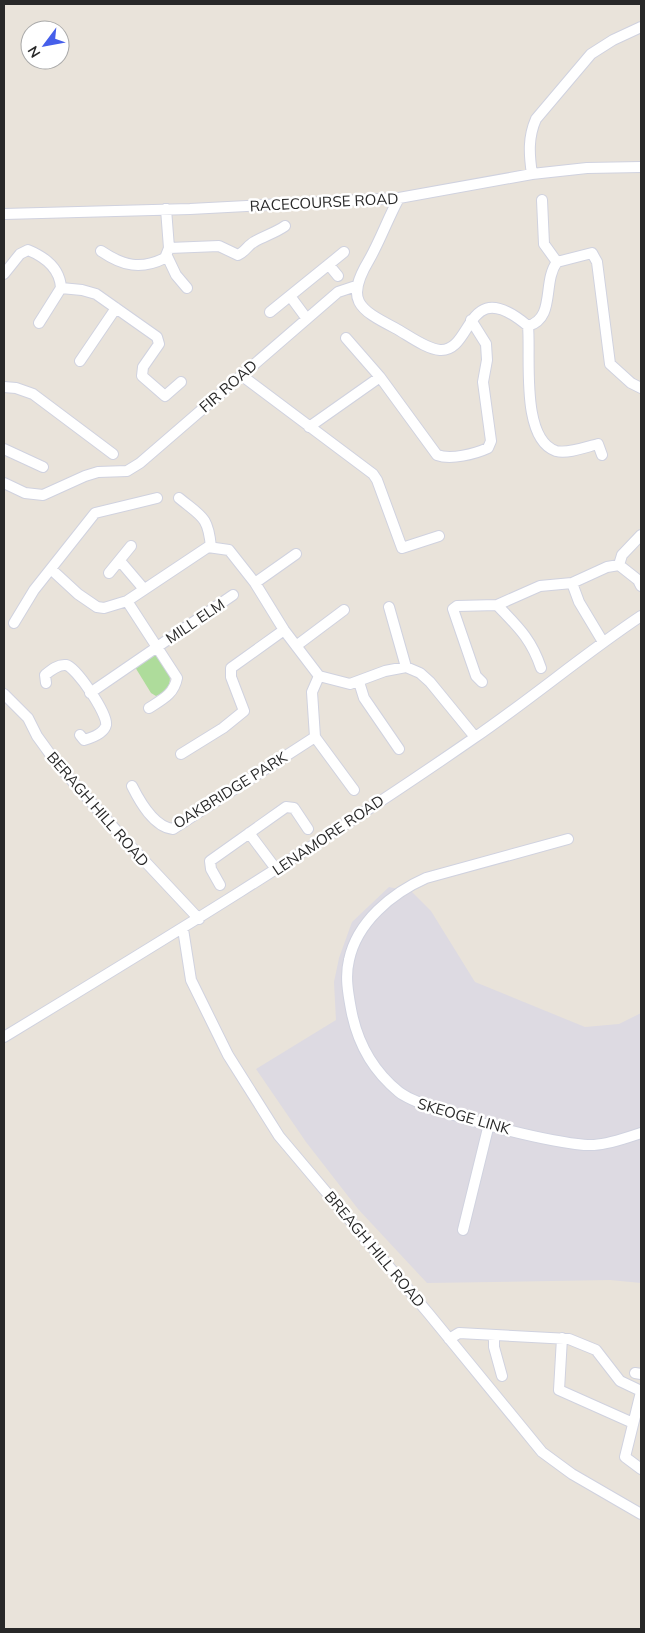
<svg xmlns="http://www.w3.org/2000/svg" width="645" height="1633" font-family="Mulish,sans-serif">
<rect width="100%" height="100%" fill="#e9e3da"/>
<path fill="#dddae2" d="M389 887 412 892 431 911 475 982 585 1027 619 1024 641 1013V1283L610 1280 427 1283 358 1209 306 1142 256 1069 336 1020 334 982 339 958 352 922Z"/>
<path fill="#aedc9b" d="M155 654C171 665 178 688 156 696L151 693 135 667Z"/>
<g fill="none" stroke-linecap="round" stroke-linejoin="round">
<defs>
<path id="minor" d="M532 174C529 154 528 137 536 119L591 54 613 40 641 27
M399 198C388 218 380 241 369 260 345 300 358 309 395 328 408 335 426 349 440 350 474 352 465 273 528 326 531 355 520 439 556 451 568 454 586 447 598 444L602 455
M542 200 544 244 557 262
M4 214 190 209 399 198 532 174 587 168 641 167
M169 248 219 246 238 255C245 252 248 245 254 242 264 236 275 233 285 226
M101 251C123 266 141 270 165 258L169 248 166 209
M167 256 176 275 187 288
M329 265 338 276
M4 274 20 254 28 250C45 257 60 269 61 288L39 323
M61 288 82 290 96 294 157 337 159 344 143 367 142 376 165 396 181 382
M290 296 307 319
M270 312 344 252
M528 326C556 318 542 282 557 262L592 253 597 262 610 364 631 383 641 388
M346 338 380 377 437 455C451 460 475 454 488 448L491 441 483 382 487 360 486 344 471 320
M80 361 116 308
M241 375 373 474 377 480 402 548 439 536
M4 387 16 388 33 394 113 454
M309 427 380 377
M4 449 43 467
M4 483 25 493 43 495 85 476 98 472 127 471 140 463 338 292 356 286
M179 498C202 517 208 516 211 547
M120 561 143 588
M619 565 638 580 641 586
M52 570 78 594 97 607 104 608 127 601 208 547 229 550 255 583 284 630 319 676 350 684 385 671 406 667 420 673 430 682 475 737
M109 573 131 546
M255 583 296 554
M572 583 607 567 619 565 622 555 641 535
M127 601 177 678C174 694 163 699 149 708
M497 605C517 626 531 638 541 668
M389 607 406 667
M14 623 34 590 95 513 157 498
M296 646 344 610
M359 682 364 698 399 749
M482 682 476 676 453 609 457 606 497 605 540 586 572 583 579 602 603 642
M46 683 45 675C51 670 58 664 66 665 76 667 108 714 106 725 104 734 91 738 84 740L80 735
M90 693 233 595
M4 694 28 718 37 736 58 765 124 839 199 919
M315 737 354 790
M181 754 223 728 244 711 231 677V668L284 630
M132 786C140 802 154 827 173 829L315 737 312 692 319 676
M249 833 276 869
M568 839 426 878C392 893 357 922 349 960 345 976 348 993 351 1009 357 1042 372 1070 399 1092 423 1111 561 1147 594 1145 610 1144 626 1138 641 1133
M220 885 211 869 210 861 286 807 294 808 308 829
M183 929 191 980 228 1055 279 1136 429 1314 542 1452 572 1474 641 1514
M4 1037C162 941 321 844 474 738 531 699 584 654 641 616
M463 1230 489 1124
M494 1336V1347L502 1376
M562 1338 559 1390 633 1423
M449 1339 459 1333 569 1339 596 1350 620 1381 641 1391
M635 1373 641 1374
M641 1392 625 1457 641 1469"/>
</defs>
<use href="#minor" stroke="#d0d2df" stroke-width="12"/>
<use href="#minor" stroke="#fff" stroke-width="10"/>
</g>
<g text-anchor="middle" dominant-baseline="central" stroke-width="5" stroke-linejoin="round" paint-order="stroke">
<g font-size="15" fill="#282828" stroke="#fff">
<text transform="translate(324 202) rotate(-3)">RACECOURSE ROAD</text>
<text transform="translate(228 386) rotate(-41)">FIR ROAD</text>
<text transform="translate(195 621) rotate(-34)">MILL ELM</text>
<text transform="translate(230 790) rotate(-32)">OAKBRIDGE PARK</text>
<text transform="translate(98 809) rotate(49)">BERAGH HILL ROAD</text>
<text transform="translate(328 835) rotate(-34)">LENAMORE ROAD</text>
<text transform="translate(464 1116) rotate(16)">SKEOGE LINK</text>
<text transform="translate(375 1249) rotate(50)">BREAGH HILL ROAD</text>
</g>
</g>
<rect width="645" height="1633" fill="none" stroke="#282828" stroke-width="10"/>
<g transform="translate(45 45) rotate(238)"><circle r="24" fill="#ffffff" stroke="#a9a9a9"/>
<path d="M0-4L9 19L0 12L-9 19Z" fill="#465fea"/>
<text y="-8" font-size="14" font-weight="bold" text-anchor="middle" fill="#282828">N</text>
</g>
</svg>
